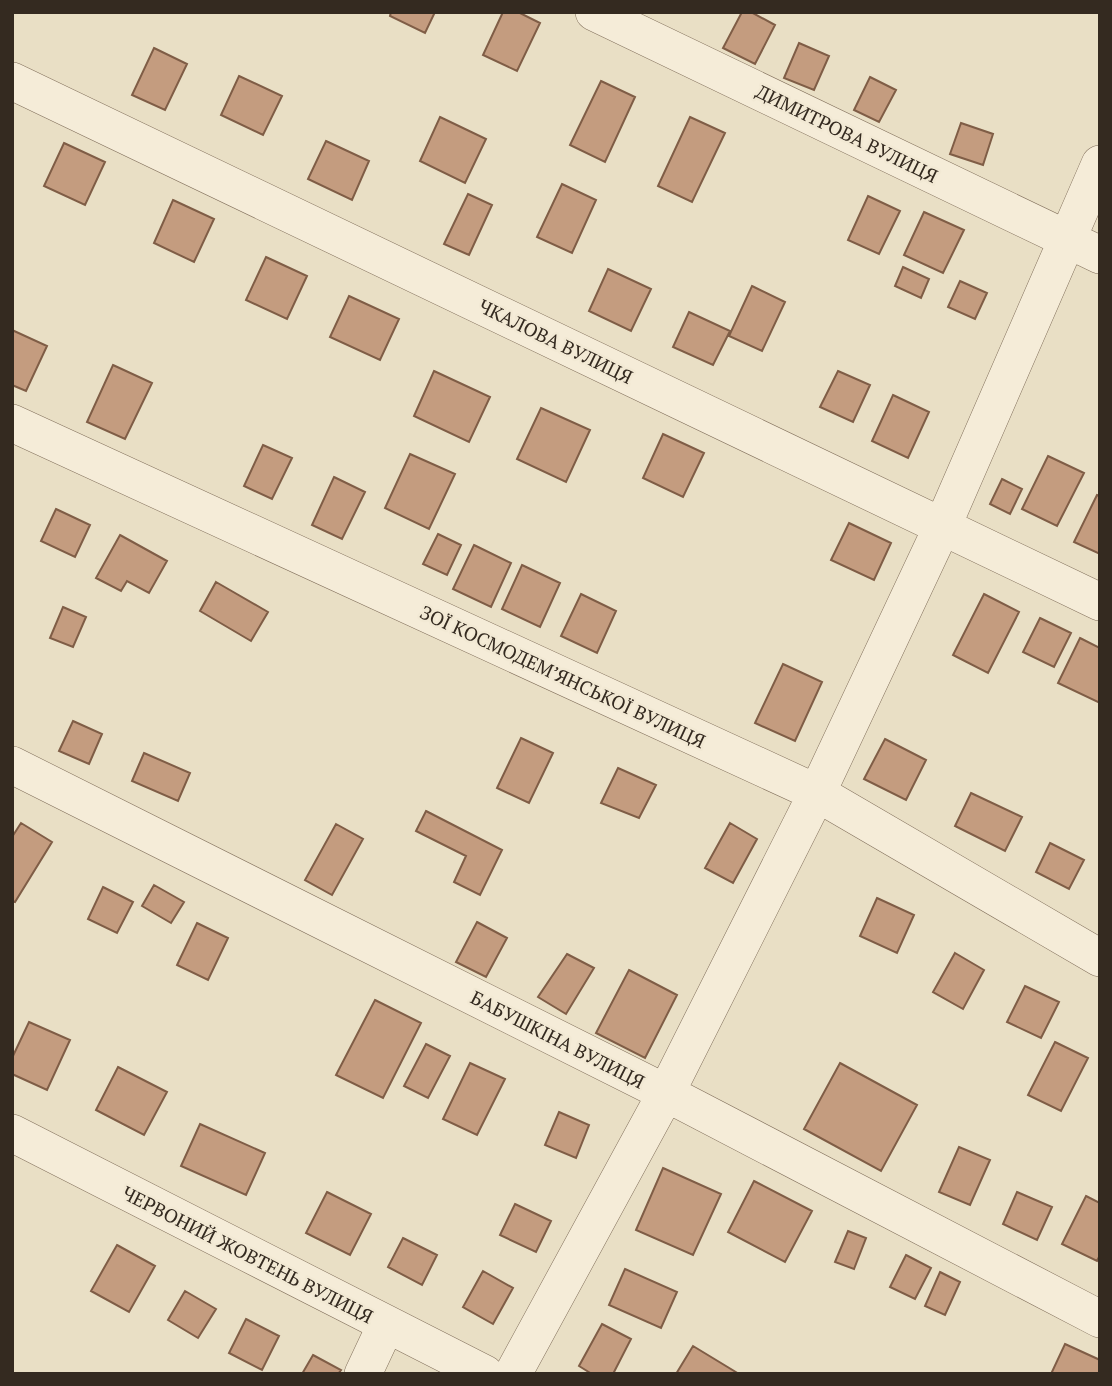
<svg xmlns="http://www.w3.org/2000/svg" width="1112" height="1386" font-family="'PT Serif',serif">
<rect width="100%" height="100%" fill="#e9dfc5"/>
<path fill="#c49c7f" stroke="#7f5d46" stroke-width="2" d="M391 12H435L425 33 390 16Z
M503 12H518L540 23 517 71 483 55Z
M742 12H751L775 25 755 64 723 48Z
M799 43 829 56 814 90 784 78Z
M154 48 187 64 165 110 132 95Z
M239 76 282 96 263 135 221 115Z
M870 77 896 90 879 122 854 110Z
M601 81 635 97 605 162 570 145Z
M440 117 486 139 465 183 420 161Z
M690 117 725 133 692 202 658 186Z
M961 123 993 134 983 165 950 154Z
M326 141 369 161 352 200 308 179Z
M64 143 105 162 85 205 44 186Z
M562 184 596 200 572 253 537 237Z
M468 194 492 205 469 255 444 244Z
M868 196 900 211 879 254 848 240Z
M173 200 214 219 194 262 154 243Z
M924 212 964 230 943 273 904 255Z
M266 257 307 276 287 319 246 300Z
M903 267 929 279 921 298 895 286Z
M608 269 651 289 631 331 589 311Z
M960 281 987 293 975 319 948 307Z
M752 286 785 302 762 351 729 336Z
M349 296 399 319 380 360 330 337Z
M689 312 730 331 713 365 673 347Z
M12 330 47 346 26 391 12 385Z
M113 365 152 383 125 439 87 422Z
M434 371 490 397 469 442 414 416Z
M838 371 870 385 853 422 820 407Z
M893 395 929 412 908 458 872 441Z
M541 408 590 430 566 482 517 459Z
M663 434 704 453 683 497 643 478Z
M263 445 292 458 272 499 244 486Z
M410 454 455 474 429 529 385 508Z
M1048 456 1084 473 1057 526 1022 509Z
M334 477 365 492 342 539 312 525Z
M1002 479 1022 489 1010 514 990 504Z
M1097 495 1100 496V554L1074 542Z
M56 509 90 525 75 557 41 541Z
M849 523 891 543 874 580 831 560Z
M438 534 461 545 447 575 423 564Z
M120 535 167 561 149 593 127 581 121 591 96 578Z
M474 545 511 563 491 607 453 589Z
M522 565 560 583 540 627 502 609Z
M216 582 268 612 251 641 200 611Z
M581 594 616 611 597 653 561 636Z
M984 594 1019 612 988 673 953 655Z
M63 607 86 617 73 647 50 638Z
M1040 618 1071 633 1054 667 1023 652Z
M1080 638 1100 648V703L1058 683Z
M783 664 822 682 795 741 755 723Z
M73 721 102 734 89 764 59 751Z
M521 738 553 753 529 803 497 788Z
M885 739 926 760 906 800 864 779Z
M144 753 190 773 178 801 132 781Z
M618 768 656 785 639 818 601 803Z
M971 793 1022 817 1005 851 955 826Z
M426 811 502 850 480 895 454 882 466 856 416 831Z
M21 823 52 842 15 902 12 901V837Z
M730 823 757 839 733 883 705 868Z
M336 824 363 839 332 895 305 880Z
M1050 843 1084 860 1069 889 1036 872Z
M154 885 184 902 171 923 142 906Z
M103 887 133 902 117 933 88 919Z
M877 898 914 915 897 953 860 936Z
M477 922 507 938 486 977 456 962Z
M197 923 228 938 208 980 177 965Z
M955 953 984 970 963 1009 933 992Z
M567 954 594 968 566 1014 538 997Z
M629 970 677 995 645 1058 596 1033Z
M1025 986 1059 1002 1041 1038 1007 1022Z
M375 1000 421 1023 383 1098 336 1075Z
M29 1022 70 1040 47 1090 12 1074V1058Z
M1055 1042 1088 1058 1061 1111 1028 1095Z
M426 1044 450 1056 428 1098 404 1086Z
M470 1063 505 1079 477 1135 443 1119Z
M840 1063 917 1105 881 1171 804 1129Z
M118 1067 167 1092 144 1135 96 1110Z
M559 1112 589 1125 576 1158 545 1145Z
M200 1124 265 1153 246 1195 181 1166Z
M959 1147 990 1160 970 1205 939 1192Z
M663 1168 721 1194 693 1255 636 1230Z
M754 1181 812 1211 785 1262 728 1232Z
M327 1192 371 1214 350 1255 306 1233Z
M1017 1192 1052 1207 1037 1240 1003 1224Z
M1086 1196 1100 1203V1255L1097 1261 1062 1244Z
M515 1204 551 1221 536 1252 500 1235Z
M848 1231 866 1238 854 1269 835 1262Z
M403 1238 437 1255 422 1285 388 1267Z
M117 1245 155 1266 129 1312 91 1291Z
M906 1255 931 1268 915 1299 890 1287Z
M625 1269 677 1292 661 1328 609 1305Z
M483 1271 513 1288 493 1324 463 1307Z
M940 1272 960 1282 945 1315 925 1306Z
M185 1291 216 1309 198 1338 168 1320Z
M246 1319 279 1336 262 1370 229 1353Z
M602 1324 631 1339 613 1374H592L579 1366Z
M1065 1344 1100 1360V1374H1051Z
M693 1346 739 1374H676Z
M313 1355 341 1370 338 1374H302Z"/>
<g fill="none" stroke-linecap="round" stroke-linejoin="round">
<defs>
<path id="minor" d="M594 12 1100 255
M12 81 1100 602
M12 423 817 793 1100 958
M12 765 666 1093 1100 1319
M12 1133 485 1374
M363 1374 386 1325
M513 1374 666 1093 817 793 943 525 1100 164"/>
</defs>
<use href="#minor" stroke="#83715d" stroke-width="38"/>
<use href="#minor" stroke="#f5ecd8" stroke-width="37"/>
</g>
<g text-anchor="middle" dominant-baseline="central" stroke-width="5" stroke-linejoin="round" paint-order="stroke">
<g font-size="19" fill="#342a20" stroke="#f2e9d4">
<text transform="translate(847 133) rotate(26)">ДИМИТРОВА ВУЛИЦЯ</text>
<text transform="translate(556 341) rotate(26)">ЧКАЛОВА ВУЛИЦЯ</text>
<text transform="translate(563 676) rotate(25)">ЗОЇ КОСМОДЕМ’ЯНСЬКОЇ ВУЛИЦЯ</text>
<text transform="translate(558 1039) rotate(27)">БАБУШКІНА ВУЛИЦЯ</text>
<text transform="translate(248 1254) rotate(27)">ЧЕРВОНИЙ ЖОВТЕНЬ ВУЛИЦЯ</text>
</g>
</g>
<rect width="1112" height="1386" fill="none" stroke="#342a20" stroke-width="28"/>
</svg>
